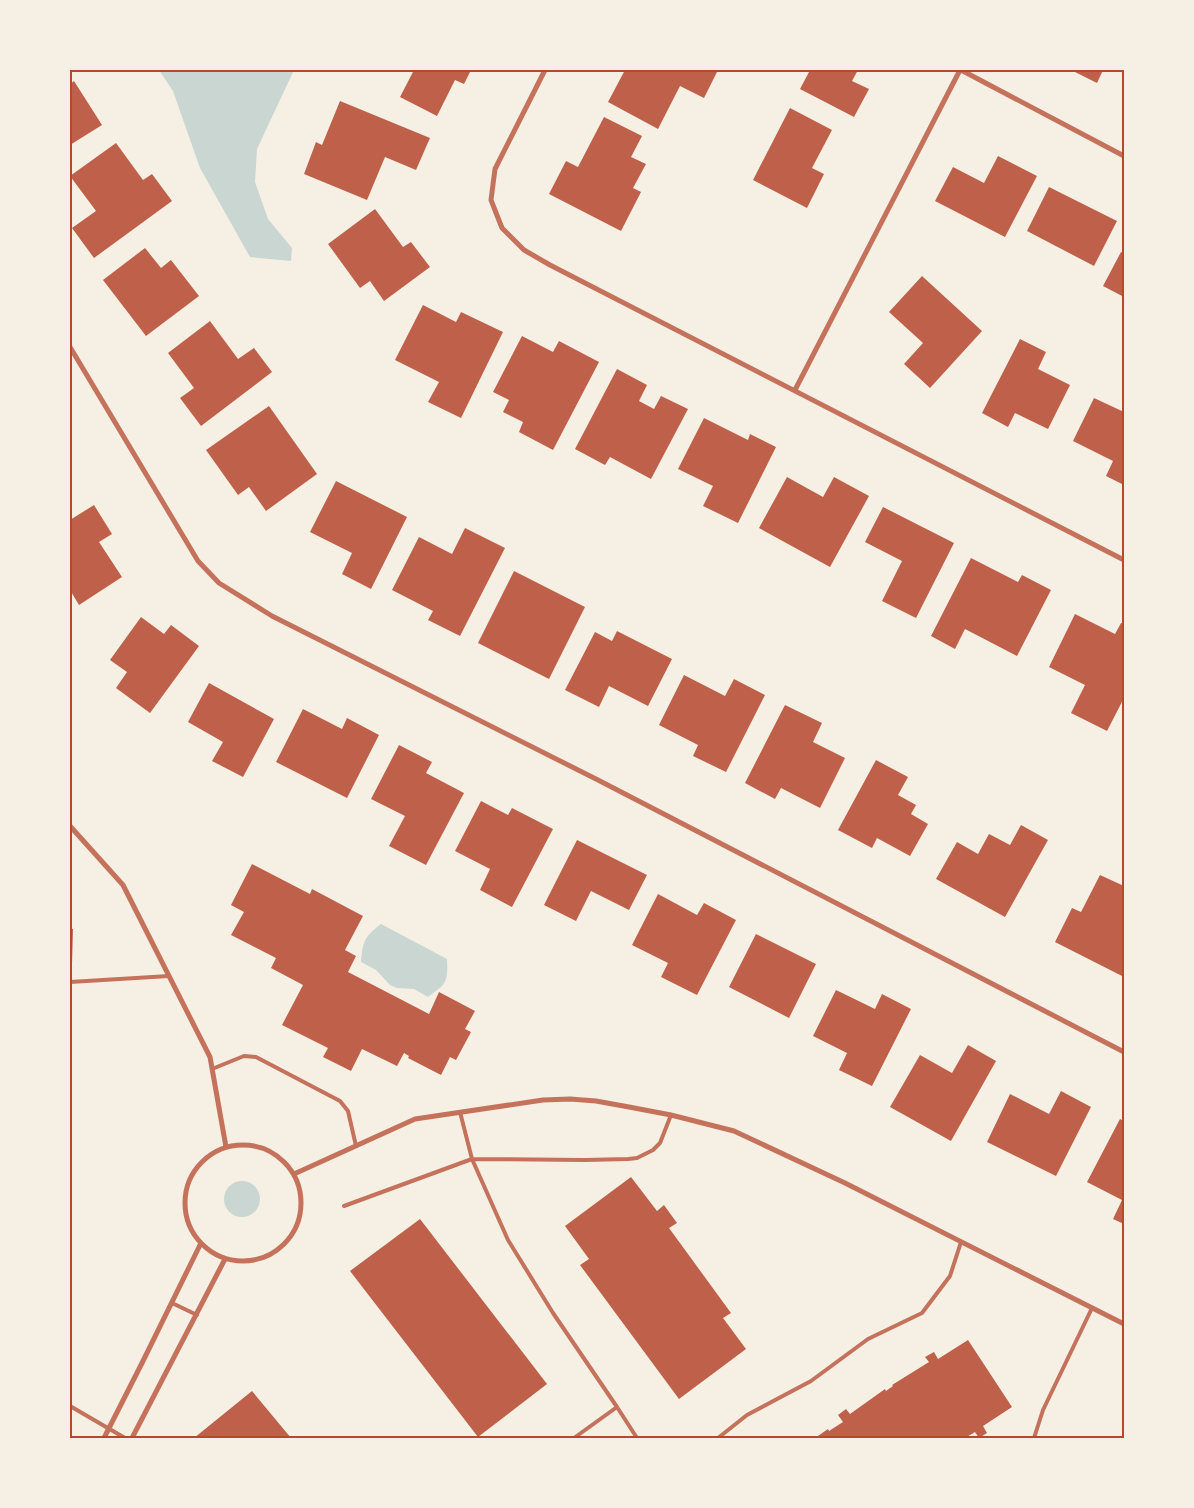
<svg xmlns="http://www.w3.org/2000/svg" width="1194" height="1508" font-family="'Golos Text',sans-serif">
<rect width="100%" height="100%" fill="#f6efe4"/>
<path fill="#c9d6d2" d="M159 70H294L257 149 255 182 268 219 292 248 291 261 250 257 200 168 173 91Z
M381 924 447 959C447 967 449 980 441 987 437 990 433 993 428 997L414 989 397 988 390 985 376 970 361 962C363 941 364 937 381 924Z
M224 1199a18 18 0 1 1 36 0a18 18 0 1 1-36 0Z"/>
<path fill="#bf614a" d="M414 70H471L464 84 455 80 437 116 400 97Z
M625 70H718L704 98 680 86 658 129 608 102Z
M806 70H858L852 81 869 89 854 117 800 89 809 72Z
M1071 70H1103L1097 83Z
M74 81 102 125 70 145V84Z
M340 101 430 138 416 170 385 157 367 200 304 174 316 142 322 145Z
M790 108 832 130 812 168 824 174 807 208 753 180Z
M604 117 642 136 631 157 646 164 633 188 641 192 621 231 549 194 566 161 578 167Z
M116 143 143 180 152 174 172 201 94 258 72 228 96 211 70 176Z
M998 156 1037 176 1005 237 935 201 953 167 984 183Z
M1049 187 1117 221 1094 266 1027 231Z
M375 209 403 247 411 242 430 267 384 301 370 281 360 288 328 244Z
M145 248 161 268 171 260 199 296 146 336 103 280Z
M1121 252 1124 253V297L1103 286Z
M922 276 982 331 930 388 904 364 923 343 889 312Z
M423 305 456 322 461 312 503 332 461 418 428 402 439 382 395 360Z
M210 321 238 359 254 348 272 372 201 426 180 398 194 388 168 353Z
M522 336 553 352 559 341 599 362 553 450 519 432 523 422 503 412 509 400 493 392Z
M1020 339 1046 352 1038 369 1070 385 1048 429 1015 413 1008 427 982 413Z
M617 369 647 385 639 401 654 409 661 396 688 409 651 479 610 457 605 465 575 449Z
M1094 398 1124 412V485L1106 476 1113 461 1073 441Z
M269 406 317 474 266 511 249 487 238 495 206 450Z
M704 418 748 440 750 434 776 447 738 523 703 506 713 486 678 469Z
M787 477 823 497 834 477 869 496 830 567 759 528Z
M336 481 407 517 371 589 342 574 352 553 310 532Z
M94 505 112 534 99 542 122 577 79 605 70 590V520Z
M883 507 954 543 916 618 882 601 902 561 865 542Z
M465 528 505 548 460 636 428 620 433 611 392 590 419 537 452 554Z
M971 558 1018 582 1022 575 1051 590 1017 656 965 629 955 649 931 636Z
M514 571 585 607 549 679 478 643Z
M1075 614 1115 634 1121 623 1124 624V698L1107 731 1071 713 1085 685 1049 667Z
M141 617 164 634 171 625 199 646 150 713 116 688 127 672 110 660Z
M617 631 672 659 648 706 609 686 599 707 565 690 595 632 612 641Z
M684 675 725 696 734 679 765 695 726 772 693 756 698 745 659 725Z
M209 683 274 719 243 777 212 761 223 742 188 722Z
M785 705 822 723 813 742 845 758 820 808 781 788 775 799 745 783Z
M303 709 342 729 347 718 379 735 347 798 276 762Z
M399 745 432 762 426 773 464 793 426 865 389 846 405 816 371 799Z
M876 760 908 777 898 795 916 805 911 814 928 824 910 856 877 838 872 848 838 830Z
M481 801 508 815 512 808 553 829 512 907 480 890 490 869 455 851Z
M1021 825 1048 840 1005 917 936 879 957 842 978 854 989 834 1010 845Z
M577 840 647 875 629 910 591 891 576 921 544 905Z
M252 864 310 894 312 889 363 916 345 950 356 956 348 972 429 1014 439 992 475 1011 465 1029 471 1032 456 1060 450 1057 441 1075 408 1058 409 1056 404 1053 397 1066 362 1049 351 1071 323 1057 328 1048 282 1025 303 985 271 968 276 958 231 935 244 912 231 905Z
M1100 875 1124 886V977L1055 942 1072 908 1081 912Z
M658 894 697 915 704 903 736 920 697 995 661 977 668 963 632 945Z
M70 929H73L72 964H70Z
M756 934 816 964 789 1018 729 987Z
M836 990 875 1009 882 994 911 1009 872 1086 839 1070 847 1053 813 1036Z
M968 1045 996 1061 951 1141 890 1107 920 1055 952 1073Z
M1061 1091 1091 1107 1056 1176 987 1142 1010 1094 1049 1114Z
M1120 1119 1124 1121V1224L1113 1219 1122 1200 1087 1182Z
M631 1177 657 1211 664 1205 677 1223 669 1228 731 1313 723 1318 746 1349 679 1399 580 1265 589 1259 565 1226Z
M420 1219 547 1384 478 1437 350 1271Z
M968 1340 1012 1407 983 1426 987 1433 979 1438 975 1432 965 1438H815L828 1429 829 1431 843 1422 838 1415 846 1409 850 1414 885 1389 886 1391 893 1386 892 1385 929 1362 925 1357 934 1352 938 1359Z
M252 1391 291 1438H194Z"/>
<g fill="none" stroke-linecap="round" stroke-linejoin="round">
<path stroke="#c5725c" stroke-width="4" d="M70 982 169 976
M212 1069 244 1056 256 1057 340 1101 348 1111 356 1146
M460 1112 472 1159 508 1240 553 1313 617 1407 574 1438
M344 1206 472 1159 585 1160 628 1159 637 1158 653 1150 660 1143 671 1115
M172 1303 197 1315
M70 1406 125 1438
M617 1407 637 1438
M718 1438 747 1415 811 1381 868 1339 922 1313 950 1276 961 1242
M1034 1438 1043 1410 1092 1308"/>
<path stroke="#c5725c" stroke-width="5" d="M545 70 495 169 491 200 502 228 524 250 550 265 1124 560
M961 70 1124 156
M70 347 198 561 219 583 272 616 598 780 1124 1052
M795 390 960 70
M70 826 123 885 210 1057 226 1147
M185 1203a58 58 0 1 1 116 0a58 58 0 1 1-116 0Z
M294 1174 415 1119 543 1100 570 1099 596 1101 629 1107 671 1115 734 1131 845 1183 1124 1324
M104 1438 142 1363 201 1243
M132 1438 225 1259"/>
</g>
<rect width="1194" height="1508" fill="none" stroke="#f6efe4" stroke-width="142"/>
<rect x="71" y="71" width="1052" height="1366" fill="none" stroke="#b5482f" stroke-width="2"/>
</svg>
